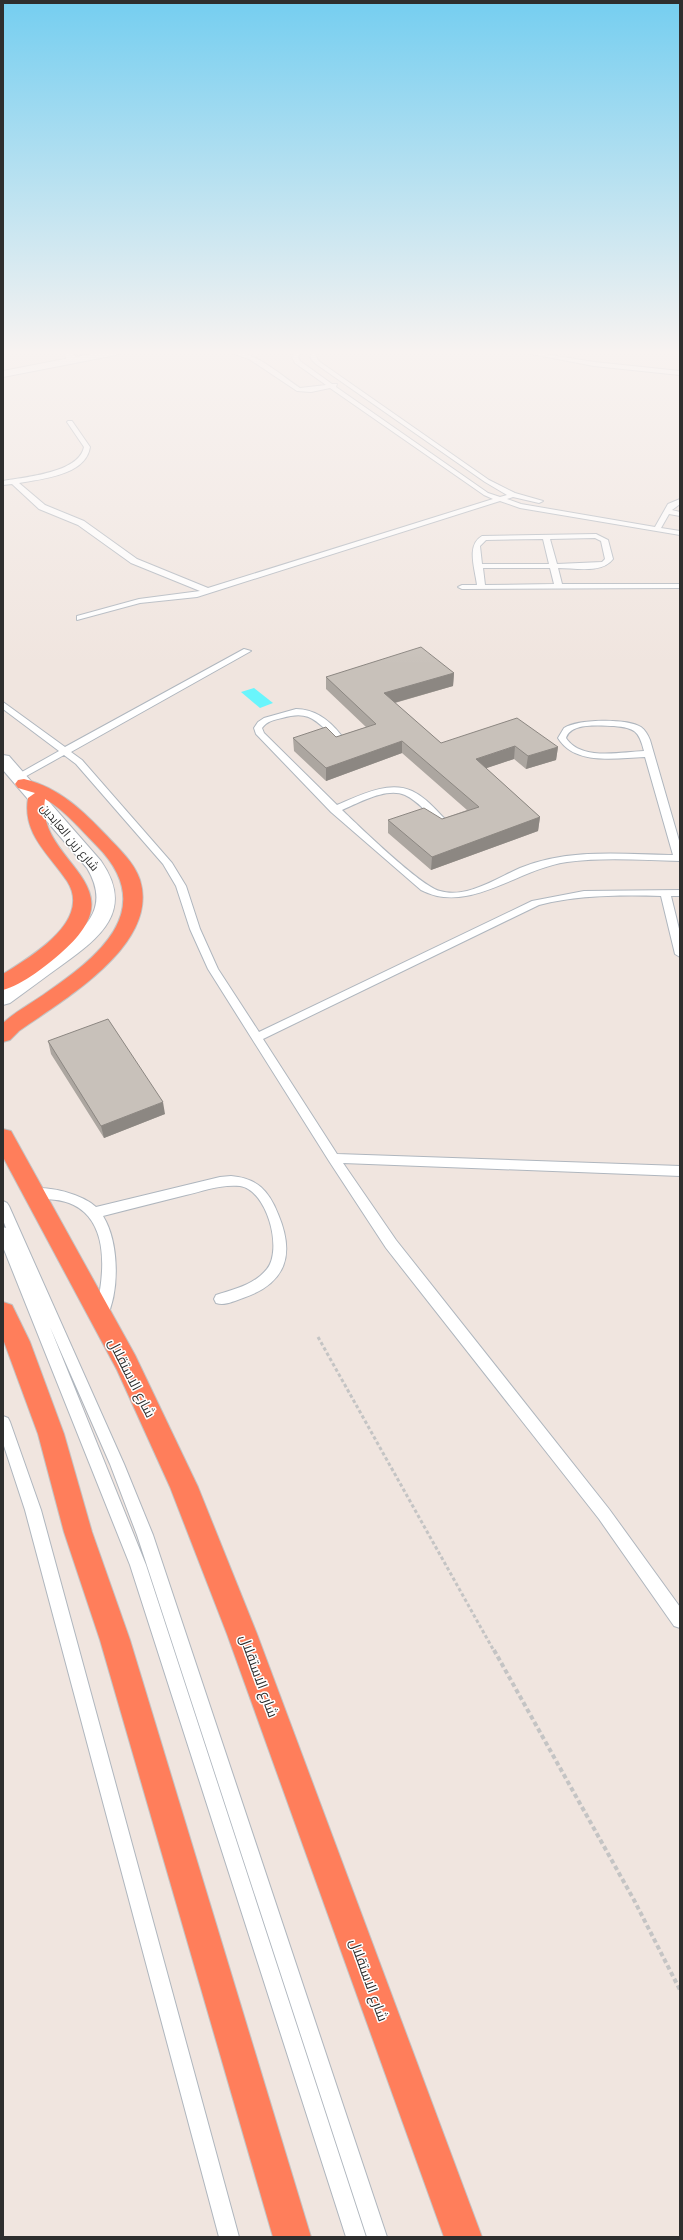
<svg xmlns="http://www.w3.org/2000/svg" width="683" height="2240" font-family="'IBM Plex Sans',Cairo,sans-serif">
<rect width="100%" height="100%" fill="#f0e5df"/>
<path fill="#69f5fc" d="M254 688 273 703 260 708 241 692Z"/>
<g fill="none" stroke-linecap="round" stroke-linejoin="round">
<defs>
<path id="lane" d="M228 352C254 349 280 375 300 388L326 385 295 363 292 357 295 352H301L298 357 300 361 332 384H337L336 387 488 493 500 497 507 495 485 482 316 364 311 359 310 352H316L317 359 320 362 489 480 515 493 543 501 539 503 513 497 507 499 521 504 655 527 668 504 680 499V504L672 510 680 512V516L669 514 661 528 680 531V535L520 508 500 501 197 597 140 603 77 620V616L139 599 200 591 131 563 78 525 39 509 12 484 3 485V481C25 477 79 473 84 447L67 422 68 421H72L90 447C86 475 42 479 19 483L45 505 84 521 137 559 208 588 493 499 484 495 330 388 311 392 297 391 249 359Z
M521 352H532L594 362 680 371V375L594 366Z
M596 534 608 540 613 559C602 574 575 568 558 568L562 584H680V588L462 589 458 587 462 585H477C475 569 466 545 482 536ZM595 538 601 541 605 559 602 562 557 564 550 539ZM543 539 549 564H482L480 546 486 540ZM483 568H550L554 584 485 585Z
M244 649 251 651 71 752 82 760 172 863 186 886 200 929 218 969 259 1032 532 901 584 891 680 890V896H671L680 933V957L675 954 661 896C620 895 579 895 539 905L263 1039 337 1154 680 1166V1176L343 1163 396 1240 609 1509 680 1607V1628L674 1626 599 1519 386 1248 329 1161 208 969 190 929 176 886 163 864 76 764 64 755 21 779H15L13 777 59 751 3 709V702L65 747Z
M296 709C315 709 330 721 341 735L340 737H334C315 720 309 710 282 718 274 720 267 721 262 728L264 733 337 805C359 796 388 780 412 791 425 797 435 809 445 819V823H439C428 814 418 801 405 795 386 787 359 803 342 810 360 827 420 886 440 891 466 899 497 878 520 868 568 848 622 854 673 855L645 757C617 758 575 766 558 738L564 728C578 719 626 718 641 727 645 730 648 735 650 740L680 844V861C643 860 604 857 567 862 517 869 469 915 421 890L331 812 256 734 254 728 258 722 264 718ZM614 726C635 728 639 731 644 751 621 752 581 761 566 738 571 722 601 726 614 726Z
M231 1176C257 1178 269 1191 278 1214 295 1254 287 1283 243 1298 234 1301 225 1306 216 1303L214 1299 216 1295C235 1289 254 1285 267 1269 283 1249 267 1190 240 1186 222 1184 203 1191 186 1195 158 1202 130 1209 103 1216 119 1242 120 1291 106 1319L101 1321 96 1319C92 1311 99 1298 100 1290 105 1258 104 1216 69 1203 56 1198 42 1200 30 1196L28 1193 30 1190C47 1184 83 1195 96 1207L220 1177Z
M3 1201 7 1203 9 1206 124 1464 153 1535 387 2237H367L137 1535 110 1464 50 1327 146 1565 366 2237H346L130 1565 3 1247V1227L6 1228 3 1220Z
M3 1416 8 1418 10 1422 41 1510 239 2237H219L25 1510 3 1443Z"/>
<path id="street" d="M63 352H73L77 360 72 363 68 362Z"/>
<path id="secondary" d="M101 352H121L116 355 3 377V371Z
M3 755 9 756 101 861C135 910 101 937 62 965 45 977 28 990 10 1003L3 1005V988C19 977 35 965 51 954 83 931 112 910 87 868L3 770Z"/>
<path id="highway" d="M24 779C60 788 82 810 107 836 119 849 134 862 140 880 160 945 63 1000 19 1031L10 1040 3 1042V1023C15 1012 30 1004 43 995 97 958 160 910 97 846 80 829 66 811 45 799 35 863 141 883 62 952 46 966 24 984 3 990V974C30 957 93 921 67 881 49 854 22 834 28 798L35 793 18 788 15 784 18 780Z
M3 1129 11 1131 135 1355 198 1487 257 1634 482 2237H444L227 1634 170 1487 117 1370 3 1157Z
M3 1302 12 1305 30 1342 64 1434 92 1532 130 1640 311 2237H273L100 1640 64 1532 38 1434 3 1339Z"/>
</defs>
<use href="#lane" stroke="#afb6be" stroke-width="2"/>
<use href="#street" stroke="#afb6be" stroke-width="2"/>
<use href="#secondary" stroke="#afb6be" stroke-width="2"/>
<use href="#highway" stroke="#c4c4c4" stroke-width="2"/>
<path stroke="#c4c4c4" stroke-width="3" stroke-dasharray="3.5 2.5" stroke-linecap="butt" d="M318 1337 494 1651"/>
<path stroke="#c4c4c4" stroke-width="4" stroke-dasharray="4.5 3" stroke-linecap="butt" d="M494 1650 634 1900 680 1990"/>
<use href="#lane" fill="#fff" fill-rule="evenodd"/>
<use href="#street" fill="#fff" fill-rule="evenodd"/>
<use href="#secondary" fill="#fff" fill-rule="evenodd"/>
<use href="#highway" fill="#ff7e5b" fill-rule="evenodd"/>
</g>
<path fill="#aca6a0" d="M454 673 453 686 395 703 441 743 558 747 556 760 526 769 514 759 486 768 540 817 538 831 431 870 388 833V820L442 819 467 810 402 753 326 781 294 751 293 738 336 737 366 727 326 689V677Z
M48 1041 165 1114 104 1138 51 1054Z"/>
<path fill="#8c8782" d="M454 673 453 686 383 706 384 693Z
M402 741V753L326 781V768Z
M515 746 514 759 475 772 476 759Z
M558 747 556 760 526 769 528 756Z
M540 817 538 831 431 870 432 857Z
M163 1102 165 1114 104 1138 101 1126Z"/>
<path fill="#c8c1ba" stroke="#8c8782" d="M421 647 454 673 384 693 441 743 517 718 558 747 528 756 515 746 476 759 540 817 432 857 388 820 424 808 442 819 479 807 402 741 326 768 293 738 326 727 336 737 376 724 326 677Z
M108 1019 163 1102 101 1126 48 1041Z"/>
<linearGradient id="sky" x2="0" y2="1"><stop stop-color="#75cef0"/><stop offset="0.53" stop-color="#f8f3f1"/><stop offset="1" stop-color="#f8f3f1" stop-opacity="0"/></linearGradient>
<rect width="683" height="665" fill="url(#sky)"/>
<g text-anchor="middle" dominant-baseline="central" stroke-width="3" stroke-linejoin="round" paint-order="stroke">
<g font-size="12" fill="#2e2e2e" stroke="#fff">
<text transform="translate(70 837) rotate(50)">شارع زين العابدين</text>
</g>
<g font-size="14" fill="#2e2e2e" stroke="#fff">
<text transform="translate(132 1378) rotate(63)">شارع الاستقلال</text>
<text transform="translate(259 1676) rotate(70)">شارع الاستقلال</text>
<text transform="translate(369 1980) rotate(70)">شارع الاستقلال</text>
</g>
</g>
<rect width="683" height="2240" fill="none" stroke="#2e2e2e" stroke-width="8"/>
</svg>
